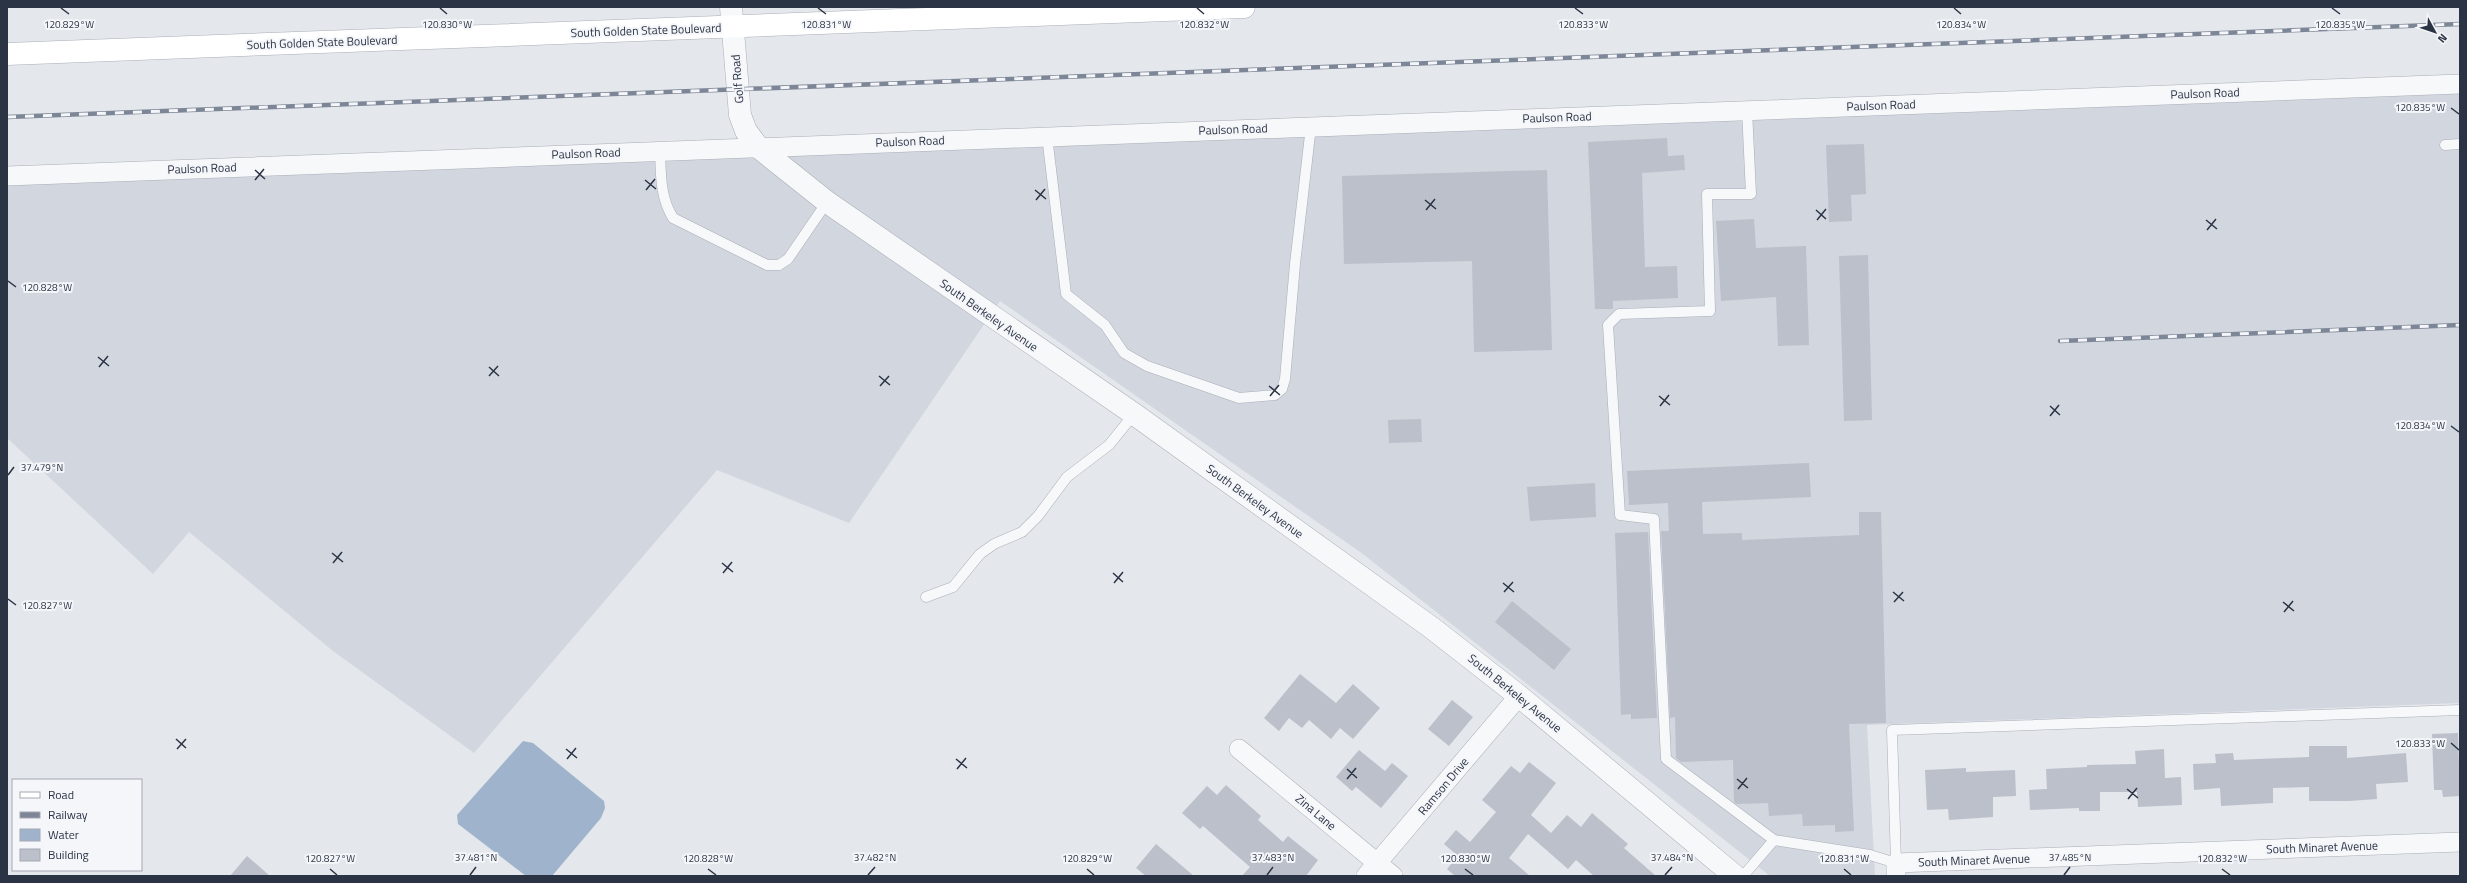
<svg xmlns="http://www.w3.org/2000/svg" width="2467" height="883" font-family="'Titillium Web',sans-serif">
<rect width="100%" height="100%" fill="#e4e7ec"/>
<path fill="#d2d6de" d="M2460 80V703L1867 725 1875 876H1770L1363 554 1000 301 849 523 717 470 474 753 333 651 189 532 153 574 7 438V182Z"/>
<path fill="#9fb4cc" d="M523 741 533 743 604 801 605 808 601 818 552 876H526L458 824 457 815Z"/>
<path fill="#bbc0ca" d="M1667 138 1668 156 1684 155 1685 170 1642 173 1645 267 1677 266 1678 298 1613 301V309H1595L1588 142Z
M1864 144 1866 194 1851 195 1852 221 1829 222 1826 145Z
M1547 170 1552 350 1474 352 1472 261 1344 264 1342 176Z
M1754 219 1756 248 1806 246 1809 345 1778 346 1776 297 1721 301 1716 221Z
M1868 255 1872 420 1844 421 1839 256Z
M1421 419 1422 442 1389 443 1388 420Z
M1809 463 1811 497 1702 502 1703 534 1742 533V540L1859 535V512H1881L1886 723 1849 724 1854 831 1835 832V825L1803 826 1802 814 1769 816 1768 803 1737 804 1734 802 1733 760 1681 762 1676 758 1675 717 1670 718 1661 531H1669L1668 503 1629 505 1627 471Z
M1595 483 1596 517 1530 521 1527 487Z
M1648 532 1657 718 1631 719V714L1621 715 1615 533Z
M1512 601 1571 649 1554 670 1495 622Z
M1300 674 1336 703 1353 684 1380 708 1353 739 1340 728 1331 739 1309 720 1302 728 1289 718 1279 731 1264 718Z
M1452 700 1473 717 1449 746 1428 729Z
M2458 733 2460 796 2443 797 2442 790H2434L2432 734Z
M2309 746H2347V758L2406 753 2408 782 2376 784 2377 799 2349 801H2309V787L2273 788V803L2221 806 2220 788 2194 790 2193 764 2216 763 2215 754 2233 753 2234 760 2309 757Z
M2164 749 2165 778 2181 777 2182 805 2138 807 2137 792H2100V811H2079V808L2030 810 2029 790 2047 789 2046 769 2087 767V765L2136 764 2135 751Z
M1359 750 1385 771 1392 763 1408 776 1381 808 1356 787 1352 791 1336 777Z
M1529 762 1556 783 1531 815 1551 833 1567 815 1581 827 1592 813 1628 844 1624 848 1656 876H1594L1576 860 1568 869 1528 834 1509 858 1530 876H1455L1447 869 1458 856 1444 844 1456 830 1470 842 1496 812 1482 800 1511 766 1520 773Z
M1966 768V772L2015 770 2016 796 1993 797V817L1949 820 1948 809 1927 810 1925 770Z
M1226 785 1261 816 1258 820 1283 842 1288 836 1318 860 1306 876H1242L1250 867 1203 826 1200 829 1182 813 1207 786 1217 795Z
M1156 844 1194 876H1146L1136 868Z
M247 856 270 876H230Z"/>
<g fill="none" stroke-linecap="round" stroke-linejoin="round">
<defs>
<path id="service" d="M1047 136 1066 294 1105 325 1124 353 1147 366 1239 398 1275 395 1282 389 1285 379 1295 264 1311 126
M2445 145 2460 144
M660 151C661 175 660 197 673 218L767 265H779L788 259 827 202
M926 597 953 587 980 554 994 544 1022 532 1038 516 1067 477 1109 445 1134 414
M1774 840 1870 855 1896 863 1892 730 2460 710
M1743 876 1774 840 1666 759 1654 519 1620 515 1608 325 1619 314 1710 311 1707 194H1751L1747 110"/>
<path id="minor" d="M7 176 2460 84
M1239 749 1393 876
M1366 876 1519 696
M1896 876V863L2460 842"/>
<path id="tertiary" d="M731 7 740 115 746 131 758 147 827 202 1134 414 1432 628 1519 696 1735 876"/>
<path id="secondary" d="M7 54 1244 7"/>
</defs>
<use href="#service" stroke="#a9aeb7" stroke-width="11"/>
<use href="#minor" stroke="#a9aeb7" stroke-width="20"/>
<use href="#tertiary" stroke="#a9aeb7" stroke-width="23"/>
<use href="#secondary" stroke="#a9aeb7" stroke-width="23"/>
<use href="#service" stroke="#f7f8fa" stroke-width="10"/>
<use href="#minor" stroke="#f7f8fa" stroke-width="19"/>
<use href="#tertiary" stroke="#f7f8fa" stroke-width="22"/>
<use href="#secondary" stroke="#fff" stroke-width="22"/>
<defs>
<path id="rail" d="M7 117 2460 24
M2060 341 2460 325"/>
</defs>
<use href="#rail" stroke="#7d8696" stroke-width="4.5"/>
<use href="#rail" stroke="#f4f6f9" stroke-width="3" stroke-dasharray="9" stroke-linecap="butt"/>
</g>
<path fill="none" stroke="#2b3445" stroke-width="1.5" d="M61 8 69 14M440 8 447 14M818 8 826 14M1197 8 1204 14M1575 8 1583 14M1954 8 1961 14M2332 8 2340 14M2451 108 2459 114M255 170 265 179M255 180 264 169M645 180 656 189M646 190 655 179M1035 190 1046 199M1036 200 1045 189M1425 200 1436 209M1426 210 1435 199M1816 210 1826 219M1817 220 1826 209M2206 220 2217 229M2207 230 2216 219M8 281 16 287M98 357 109 366M99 367 108 356M489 367 499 376M489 376 498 366M879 376 890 385M880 386 889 376M1269 386 1280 395M1270 396 1279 385M1659 396 1670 405M1660 406 1669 395M2050 406 2060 415M2050 416 2059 405M2451 426 2459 432M8 475 14 467M332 553 343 562M333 563 342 552M722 563 733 572M723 573 732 562M1113 573 1123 582M1114 583 1123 572M1503 583 1514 592M1504 592 1513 582M1893 592 1904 601M8 599 16 605M1894 602 1903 592M2283 602 2294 611M2284 612 2293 601M176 739 186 748M2451 743 2459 750M177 749 186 739M566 749 577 758M567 759 576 748M956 759 967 768M957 769 966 758M1347 769 1357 778M1347 779 1356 768M1737 779 1748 788M1738 789 1747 778M2127 789 2138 798M2128 799 2137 788M330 869 337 875M708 869 716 875M1087 869 1094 875M1465 869 1473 875M1844 869 1851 875M2222 869 2230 875M470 875 476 867M868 875 875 867M1267 875 1273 867M1665 875 1672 867M2064 875 2070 867"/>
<g text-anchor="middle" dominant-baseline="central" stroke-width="4" stroke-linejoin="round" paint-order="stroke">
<g font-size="12" fill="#2b3445" stroke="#f4f6f9">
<text transform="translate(646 30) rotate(-2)">South Golden State Boulevard</text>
<text transform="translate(322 42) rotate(-2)">South Golden State Boulevard</text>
<text transform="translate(737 79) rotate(-95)">Golf Road</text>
<text transform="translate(2205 93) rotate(-2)">Paulson Road</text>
<text transform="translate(1881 105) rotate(-2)">Paulson Road</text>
<text transform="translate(1557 117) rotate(-2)">Paulson Road</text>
<text transform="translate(1233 129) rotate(-2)">Paulson Road</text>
<text transform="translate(910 141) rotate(-2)">Paulson Road</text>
<text transform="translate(586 153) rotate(-2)">Paulson Road</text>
<text transform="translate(202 168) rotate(-2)">Paulson Road</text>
<text transform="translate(989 315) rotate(35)">South Berkeley Avenue</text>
<text transform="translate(1255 501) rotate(36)">South Berkeley Avenue</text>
<text transform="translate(1515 693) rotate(39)">South Berkeley Avenue</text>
<text transform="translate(1443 786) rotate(-50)">Ramson Drive</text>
<text transform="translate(1316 812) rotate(40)">Zina Lane</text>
<text transform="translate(2322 847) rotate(-2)">South Minaret Avenue</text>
<text transform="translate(1974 860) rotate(-2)">South Minaret Avenue</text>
</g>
</g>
<g font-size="10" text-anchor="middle" fill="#2b3445" stroke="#f4f6f9" stroke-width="4" stroke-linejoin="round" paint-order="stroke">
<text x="2340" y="28">120.835°W</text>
<text x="69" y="28">120.829°W</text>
<text x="447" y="28">120.830°W</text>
<text x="1204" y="28">120.832°W</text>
<text x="1583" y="28">120.833°W</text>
<text x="826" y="28">120.831°W</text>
<text x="1961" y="28">120.834°W</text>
<text x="2420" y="111">120.835°W</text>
<text x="47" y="291">120.828°W</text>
<text x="2420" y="429">120.834°W</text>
<text x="42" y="471">37.479°N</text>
<text x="47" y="609">120.827°W</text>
<text x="2420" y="747">120.833°W</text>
<text x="476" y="861">37.481°N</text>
<text x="875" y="861">37.482°N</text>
<text x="1273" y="861">37.483°N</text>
<text x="1672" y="861">37.484°N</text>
<text x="2070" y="861">37.485°N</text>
<text x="330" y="862">120.827°W</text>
<text x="708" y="862">120.828°W</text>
<text x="1087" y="862">120.829°W</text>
<text x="1465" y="862">120.830°W</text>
<text x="1844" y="862">120.831°W</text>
<text x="2222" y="862">120.832°W</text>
</g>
<rect width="2467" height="883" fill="none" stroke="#2b3445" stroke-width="16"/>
<rect x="12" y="779" width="130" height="92" fill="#f4f6f9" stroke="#a4a8b1"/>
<rect x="20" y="792" width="20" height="6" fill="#ffffff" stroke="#a4a8b1"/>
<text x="48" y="799" font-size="12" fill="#2b3445">Road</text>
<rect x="20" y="812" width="20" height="6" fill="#7d8696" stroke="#a4a8b1"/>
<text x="48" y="819" font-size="12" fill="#2b3445">Railway</text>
<rect x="20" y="829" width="20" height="12" fill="#9fb4cc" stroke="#a4a8b1"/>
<text x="48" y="839" font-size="12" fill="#2b3445">Water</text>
<rect x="20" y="849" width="20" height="12" fill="#bbc0ca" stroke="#a4a8b1"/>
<text x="48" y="859" font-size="12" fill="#2b3445">Building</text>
<g transform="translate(2435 32) rotate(130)" stroke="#f4f6f9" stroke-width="3" paint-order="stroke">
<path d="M0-3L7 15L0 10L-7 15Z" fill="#2b3445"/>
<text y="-6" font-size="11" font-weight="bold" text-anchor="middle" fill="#2b3445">N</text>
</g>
</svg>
